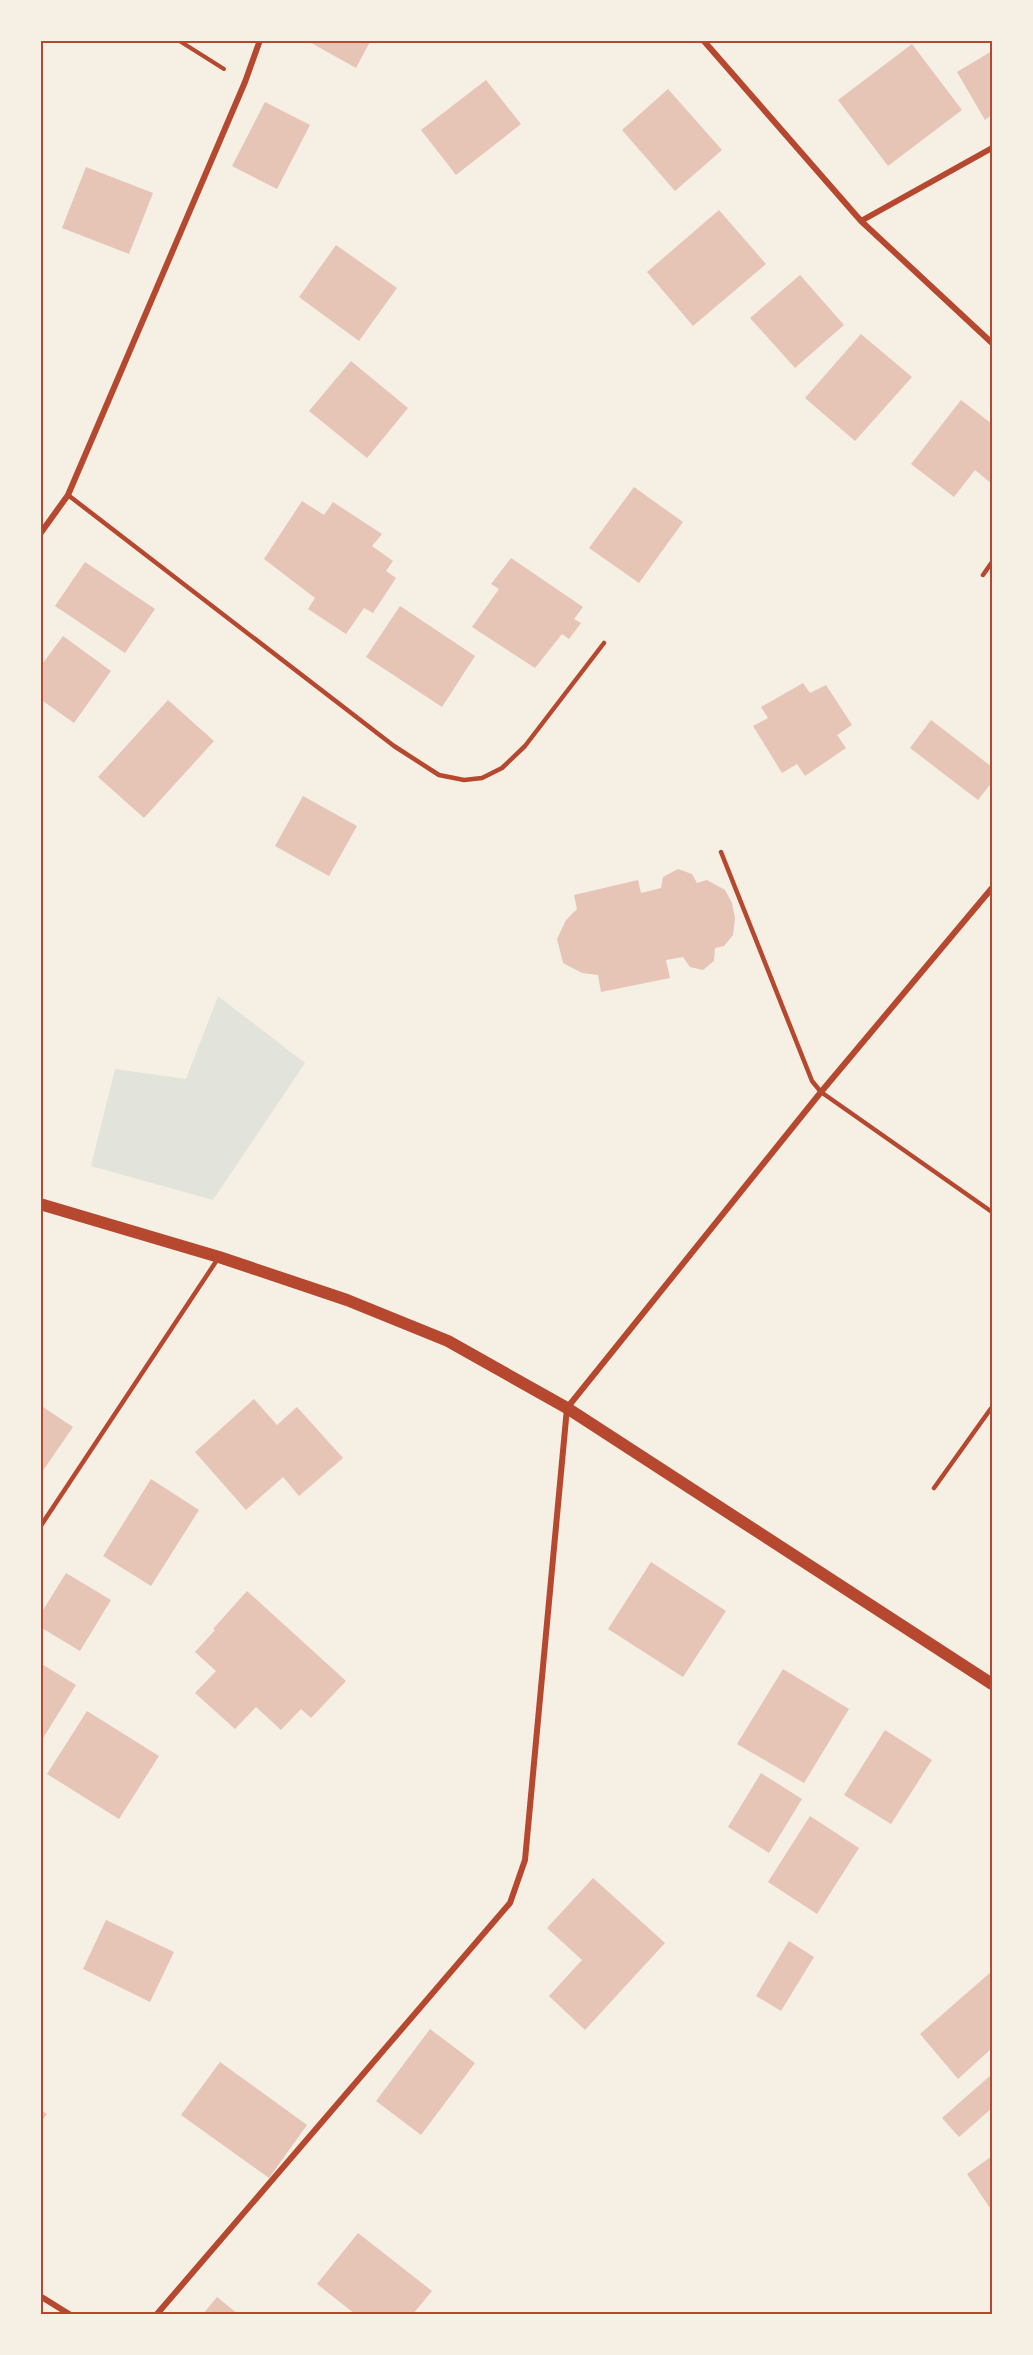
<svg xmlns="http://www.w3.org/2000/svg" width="1033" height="2355" font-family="'Roboto Condensed',sans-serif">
<rect width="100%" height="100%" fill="#f6efe4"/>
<path fill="#e2e4dc" d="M218 996 305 1063 213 1200 91 1166 115 1069 186 1079Z"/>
<path fill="#e6c5b7" d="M306 40H371L356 68Z
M912 44 962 110 888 166 838 100Z
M992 51V115L985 120 957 72Z
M486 80 521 124 456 175 421 130Z
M668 89 722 150 675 191 622 130Z
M265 102 310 125 277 189 232 166Z
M86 167 153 193 129 254 62 228Z
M719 210 766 264 693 326 647 272Z
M336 245 397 288 359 341 299 297Z
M800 275 844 325 795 368 750 318Z
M861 334 912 377 855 441 805 398Z
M351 361 408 408 367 458 309 411Z
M961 400 992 424V484L975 470 954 497 911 464Z
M634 487 683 522 639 583 589 548Z
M302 501 324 515 333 502 382 534 372 546 393 561 386 571 396 578 373 613 364 608 346 634 308 609 315 598 264 559Z
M511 558 583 607 574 619 581 623 569 639 562 634 535 668 472 627 499 589 491 584Z
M85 562 155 609 125 653 55 606Z
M400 606 475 656 442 707 366 657Z
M63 636 111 671 74 723 40 699V667Z
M803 683 810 693 826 685 852 725 837 735 846 748 805 776 797 764 782 773 753 726 768 718 761 707Z
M168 700 214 741 144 818 98 777Z
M931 720 992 767V782L978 800 910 748Z
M303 796 357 826 329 876 275 846Z
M678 869 692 874 697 883 707 880 725 890 732 903 735 918 733 935 724 946 715 948 714 961 703 970 690 967 683 957 666 960 670 978 601 992 598 975 582 973 563 963 557 939 566 920 577 909 574 895 638 880 641 893 661 888 663 877Z
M254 1399 277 1425 297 1407 343 1458 299 1496 283 1477 246 1510 195 1452Z
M40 1405 73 1427 40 1475Z
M151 1479 199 1510 151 1586 103 1556Z
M651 1562 726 1611 683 1677 608 1629Z
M66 1573 111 1600 80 1651 40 1627V1615Z
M247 1591 346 1681 311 1718 301 1709 281 1730 256 1707 235 1729 195 1693 216 1671 195 1652 215 1630 213 1629Z
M40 1663 76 1685 40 1743Z
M783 1669 849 1709 804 1783 737 1744Z
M87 1711 159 1756 119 1819 47 1774Z
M885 1730 932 1760 891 1824 844 1795Z
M761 1773 802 1799 769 1853 728 1827Z
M810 1816 859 1848 817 1914 768 1882Z
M593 1878 665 1943 585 2030 549 1996 582 1960 547 1928Z
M106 1920 174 1952 150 2002 83 1969Z
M789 1941 814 1957 781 2011 756 1996Z
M992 1971V2048L958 2079 920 2034Z
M430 2029 475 2063 421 2135 376 2101Z
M220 2062 307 2125 269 2178 181 2115Z
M992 2074V2108L959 2137 942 2118Z
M40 2110 47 2114 40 2123Z
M992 2156V2211L967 2174Z
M358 2233 432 2291 413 2314H355L317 2284Z
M217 2297 238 2314H203Z"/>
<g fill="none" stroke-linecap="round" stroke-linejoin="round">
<path stroke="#b5482f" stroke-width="4" d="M178 40 224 69"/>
<path stroke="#b5482f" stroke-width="4.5" d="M68 495 394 746 439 775 464 780 482 778 502 768 525 746 604 643
M983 575 992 562
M721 852 812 1081 821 1092 992 1212
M934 1488 992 1407
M40 1527 219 1257"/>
<path stroke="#b5482f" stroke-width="6" d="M703 40 861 221 992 343
M861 221 992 148
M40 534 68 495 245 82 260 40
M40 2296 69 2314
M157 2314 510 1903 525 1860 567 1408 821 1092 992 888"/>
<path stroke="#b5482f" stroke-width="12" d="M40 1204 219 1257 347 1300 448 1341 567 1408 992 1684"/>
</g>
<rect width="1033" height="2355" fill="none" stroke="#f6efe4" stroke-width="84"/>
<rect x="42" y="42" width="949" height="2271" fill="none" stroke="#b5482f" stroke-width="2"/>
</svg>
